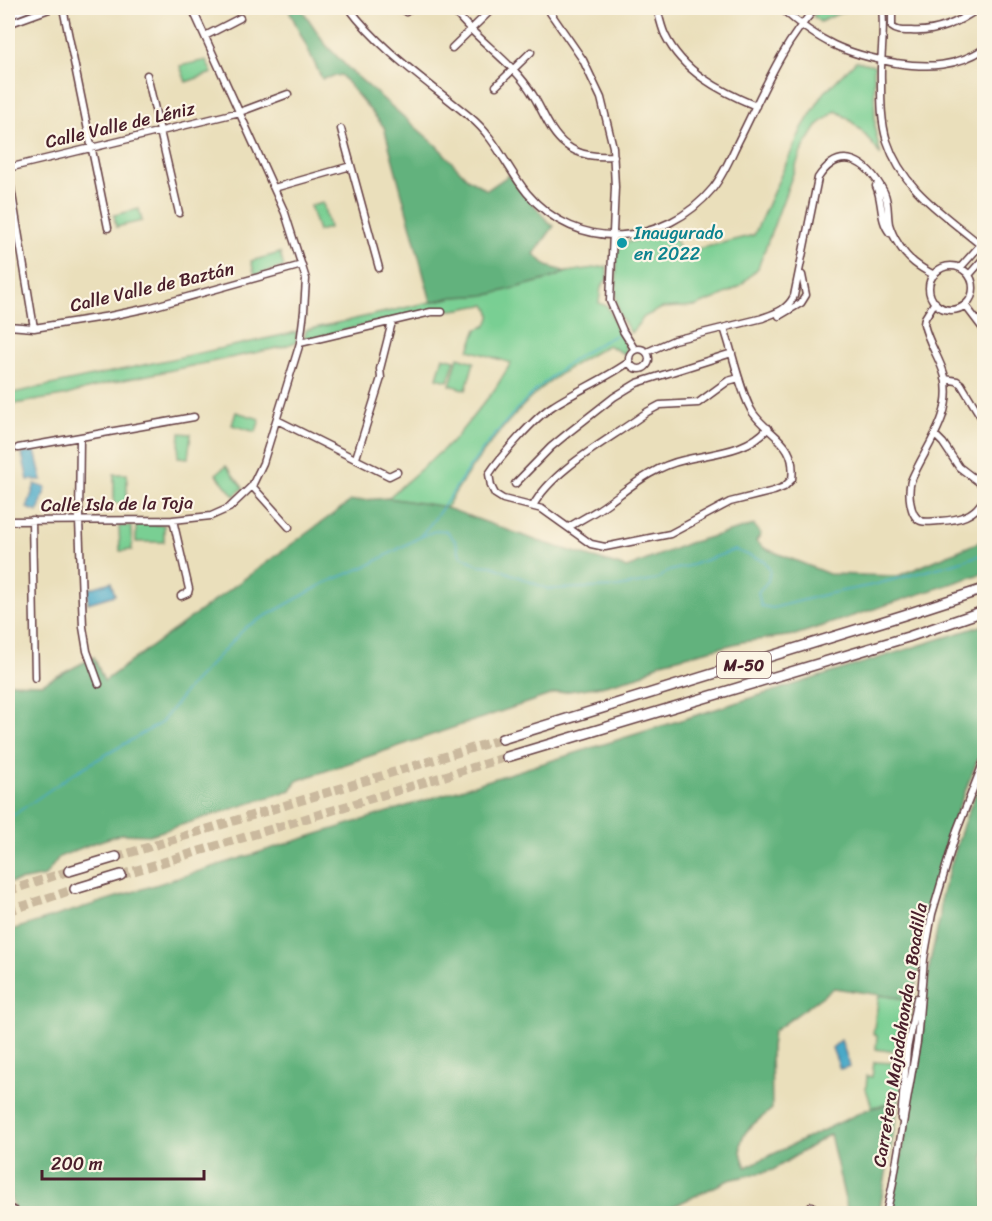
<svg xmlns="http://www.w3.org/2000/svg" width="992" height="1221" font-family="Sriracha,sans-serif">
<rect width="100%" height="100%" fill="#fcf5e5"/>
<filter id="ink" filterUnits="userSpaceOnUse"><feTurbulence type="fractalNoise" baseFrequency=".0167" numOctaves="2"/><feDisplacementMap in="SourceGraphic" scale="12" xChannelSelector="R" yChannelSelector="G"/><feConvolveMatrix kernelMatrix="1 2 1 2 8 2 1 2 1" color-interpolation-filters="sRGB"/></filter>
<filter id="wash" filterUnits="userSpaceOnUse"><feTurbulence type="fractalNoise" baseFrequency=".008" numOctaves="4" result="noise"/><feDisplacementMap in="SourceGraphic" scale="24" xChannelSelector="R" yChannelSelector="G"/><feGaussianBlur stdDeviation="1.35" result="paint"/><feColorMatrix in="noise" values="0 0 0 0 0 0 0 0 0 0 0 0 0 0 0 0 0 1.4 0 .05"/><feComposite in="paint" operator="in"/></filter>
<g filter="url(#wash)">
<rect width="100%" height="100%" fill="#eadfbb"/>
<path fill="#79cf93" stroke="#62775f" stroke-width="1.5" d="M822 8H844V11L820 22 813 16Z
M206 60 212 73 186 82 180 66Z
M856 61 874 65 875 130 881 156C869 138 855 121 836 111L818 125 801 152 758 268 739 287 717 298 696 306 662 308 644 317 631 333 620 316 616 300 617 251 624 243 647 238 671 231 681 253 754 235 802 128 824 93Z
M323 203 329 228 318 231 310 206Z
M139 209 142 221 116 227 114 215Z
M280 253 284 267 255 275 251 261Z
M607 266V279L601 287 599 303 607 306 625 344 626 355 608 345C588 356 567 368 549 382 513 411 469 467 446 508L388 498 454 440 495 389 511 363 469 350 477 329 486 326C491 318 492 313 486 305 474 305 463 310 452 310 445 309 440 308 432 309L304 340 306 330 453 297 488 295 549 279 567 272Z
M297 332 296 342 282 347 105 384 63 396 8 405V394Z
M443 357 455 360 448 381 437 378Z
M458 357 474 362 466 390 450 385Z
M236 412 260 419 256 432 232 425Z
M180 433 191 434 188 458 178 457Z
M226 466 243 488 234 496 216 474Z
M114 474H127V503H114Z
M136 524 164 525V542H136Z
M119 526H131L132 550 120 551Z
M879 995 913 1000 906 1042 901 1051 896 1052 876 1049 877 1036 873 1034Z
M874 1062 894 1063C906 1072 900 1089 899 1102L872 1107 866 1089 867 1076 872 1077Z"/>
<path fill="#62b27d" stroke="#566854" stroke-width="1.5" d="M288 8H301L326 45 351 71 436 145 467 178 487 190 509 175 550 224 554 226 534 254 547 266 567 272 549 279 488 295 453 297 431 302 384 127 341 75 322 79Z
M388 498 441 506 538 541 627 568 689 543 754 525 761 534 756 541 764 548 829 574 898 576 984 540V573L795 635 742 642 662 662 639 676 601 686 556 693 299 780 296 782 291 790 276 795 150 835 121 834 91 844 59 857 45 876 8 883V683L42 684 94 657 104 681 351 501Z
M984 625V744L947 836 913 1000 834 988 773 1032 771 1047 772 1109C750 1128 731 1135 746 1167L868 1109 899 1102 879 1213H848L830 1134 773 1170 729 1180 659 1213H15L8 1188V931Z
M984 774V1213H891L921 1039 930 962 940 917 941 897 964 822Z"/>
<path fill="#48a9c8" stroke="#49647a" stroke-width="1.5" d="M35 451 42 480H28L22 454Z
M35 484 46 488 38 512 27 508Z
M111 582 115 595 88 603V589Z
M841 1040 850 1066 840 1069 832 1048Z"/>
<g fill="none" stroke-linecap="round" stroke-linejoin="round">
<path stroke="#48a9c8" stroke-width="1.5" d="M421 535C439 516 451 494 466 472 507 415 552 366 616 335
M8 819 74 773 161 723 188 688 246 627 325 583 369 565 418 538 437 530 447 531 456 542 460 555 478 565 492 566 548 589 618 587 656 580 669 571 692 565 735 550 764 561 770 570 768 581 758 592 761 606 773 608 827 594 873 585 952 564 984 554"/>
</g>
</g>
<g filter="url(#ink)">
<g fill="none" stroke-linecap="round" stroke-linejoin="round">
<path stroke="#cab99e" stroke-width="9" stroke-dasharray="9 4.5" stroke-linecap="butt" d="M116 857 502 739
M121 875 507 757
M8 891 69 871
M8 911 75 889"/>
<defs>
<path id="minor" d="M63 8 108 228
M349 8C381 51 428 82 470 117 495 137 507 168 527 193 577 253 665 247 713 188 724 174 731 156 739 140 762 95 781 45 816 8
M452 8C475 40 512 60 533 95 543 111 550 133 566 145 580 156 596 157 614 156
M547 8 583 60 601 98 613 147 615 187 610 301 623 331 635 350
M657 8C659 16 661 26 665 35 683 72 720 91 756 106
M781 8C819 42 845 54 896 63 929 68 956 67 984 49
M882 8C885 32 880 57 881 81 881 101 881 122 887 141 903 191 947 216 984 248
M892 8V27C898 32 904 31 911 31 937 33 959 22 979 8
M406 12 411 8
M8 16 29 8
M8 24 52 8
M205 36 240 18
M452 48 491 10
M147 75 179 213
M496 86 531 52
M341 129 379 268
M8 168 240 112 288 94
M8 170 34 328
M876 186C883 201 879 220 890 233
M274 188 351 166
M929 288a22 22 0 1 1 44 0a22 22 0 1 1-44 0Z
M960 268 984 241
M969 275 984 258
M935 302 925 318 924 324C928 343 940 358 945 377 954 416 925 447 911 481 908 491 909 516 921 521 926 523 934 521 940 521 958 520 976 516 984 498
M965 305 984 330
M779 316 801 303 806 295 802 275
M762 318C776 313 787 310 794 296L818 178C841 143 868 162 884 192 889 203 887 213 889 224 891 231 895 239 899 245 908 260 919 267 934 275
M8 326 34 328 110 316 148 308 302 265
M300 343 431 312H442
M629 359a10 10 0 1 1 20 0a10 10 0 1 1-20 0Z
M647 352 674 340 763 318
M629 362C605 379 578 390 553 406 536 416 500 457 489 474L491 486 495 494 503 499 542 509 591 544 605 547 670 534 730 502 774 491 784 487 792 479C797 442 770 437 753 413 741 395 732 350 724 328
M945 379 957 381 961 384 984 422
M277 420 389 476 397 472
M935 435 943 443 959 467 984 486
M80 437 79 520 83 627 87 651 99 684
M18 448 194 417
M356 458 381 378 380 369 392 322
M515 484 551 447 568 433 614 397 637 383 732 353
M252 486 289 527
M533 506C553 468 613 438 647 412L660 405 698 403 728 381 739 378
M32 520 35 678
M173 520 189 589 188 593 181 596
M8 521 173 520 211 516 229 508 252 486 263 463 300 343 304 311 306 279 285 213 192 8
M569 527C582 519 596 512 608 503 633 485 653 467 684 460 712 453 748 452 768 428
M901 1119 907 1049 917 998
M8 1208 15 1211
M804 1214 812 1206
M886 1214 892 1188 917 1042 924 959 932 914 957 830 984 761"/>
<path id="highway" d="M502 739 904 615 984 589
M507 757 908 637 984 611
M69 871 116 857
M75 889 121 875"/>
</defs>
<use href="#minor" stroke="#623c41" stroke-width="9"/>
<use href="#highway" stroke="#623c41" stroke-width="12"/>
<use href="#minor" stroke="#fff" stroke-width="6"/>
<use href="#highway" stroke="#fff" stroke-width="9"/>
</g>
</g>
<circle fill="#0f9aa8" stroke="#fcf5e5" stroke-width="2" cx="622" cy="243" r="6"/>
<g text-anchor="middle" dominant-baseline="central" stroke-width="4.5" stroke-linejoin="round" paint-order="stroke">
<rect fill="#fcf5e5" stroke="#7f5f63" stroke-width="1.5" x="717" y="652" width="54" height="26" rx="4.5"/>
<g font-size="16" font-weight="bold" fill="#4a1f2b">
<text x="744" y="665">M-50</text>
</g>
<g font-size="18" fill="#4a1f2b" stroke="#fcf5e5">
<text transform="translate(120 125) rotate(-13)">Calle Valle de Léniz</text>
<text transform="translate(152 287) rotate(-13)">Calle Valle de Baztán</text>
<text transform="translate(117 504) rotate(-1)">Calle Isla de la Toja</text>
<text transform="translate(900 1035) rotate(-81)">Carretera Majadahonda a Boadilla</text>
</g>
<g font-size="18" fill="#0d838f" stroke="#fcf5e5" text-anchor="start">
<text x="634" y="233">Inaugurado<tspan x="634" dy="21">en 2022</tspan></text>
</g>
</g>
<rect width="992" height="1221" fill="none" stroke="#fcf5e5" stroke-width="30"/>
<path d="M42 1170v9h162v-9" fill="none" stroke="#4a1f2b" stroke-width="3"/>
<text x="51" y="1170" font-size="18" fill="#4a1f2b" stroke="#fcf5e5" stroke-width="4.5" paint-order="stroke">200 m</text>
</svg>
